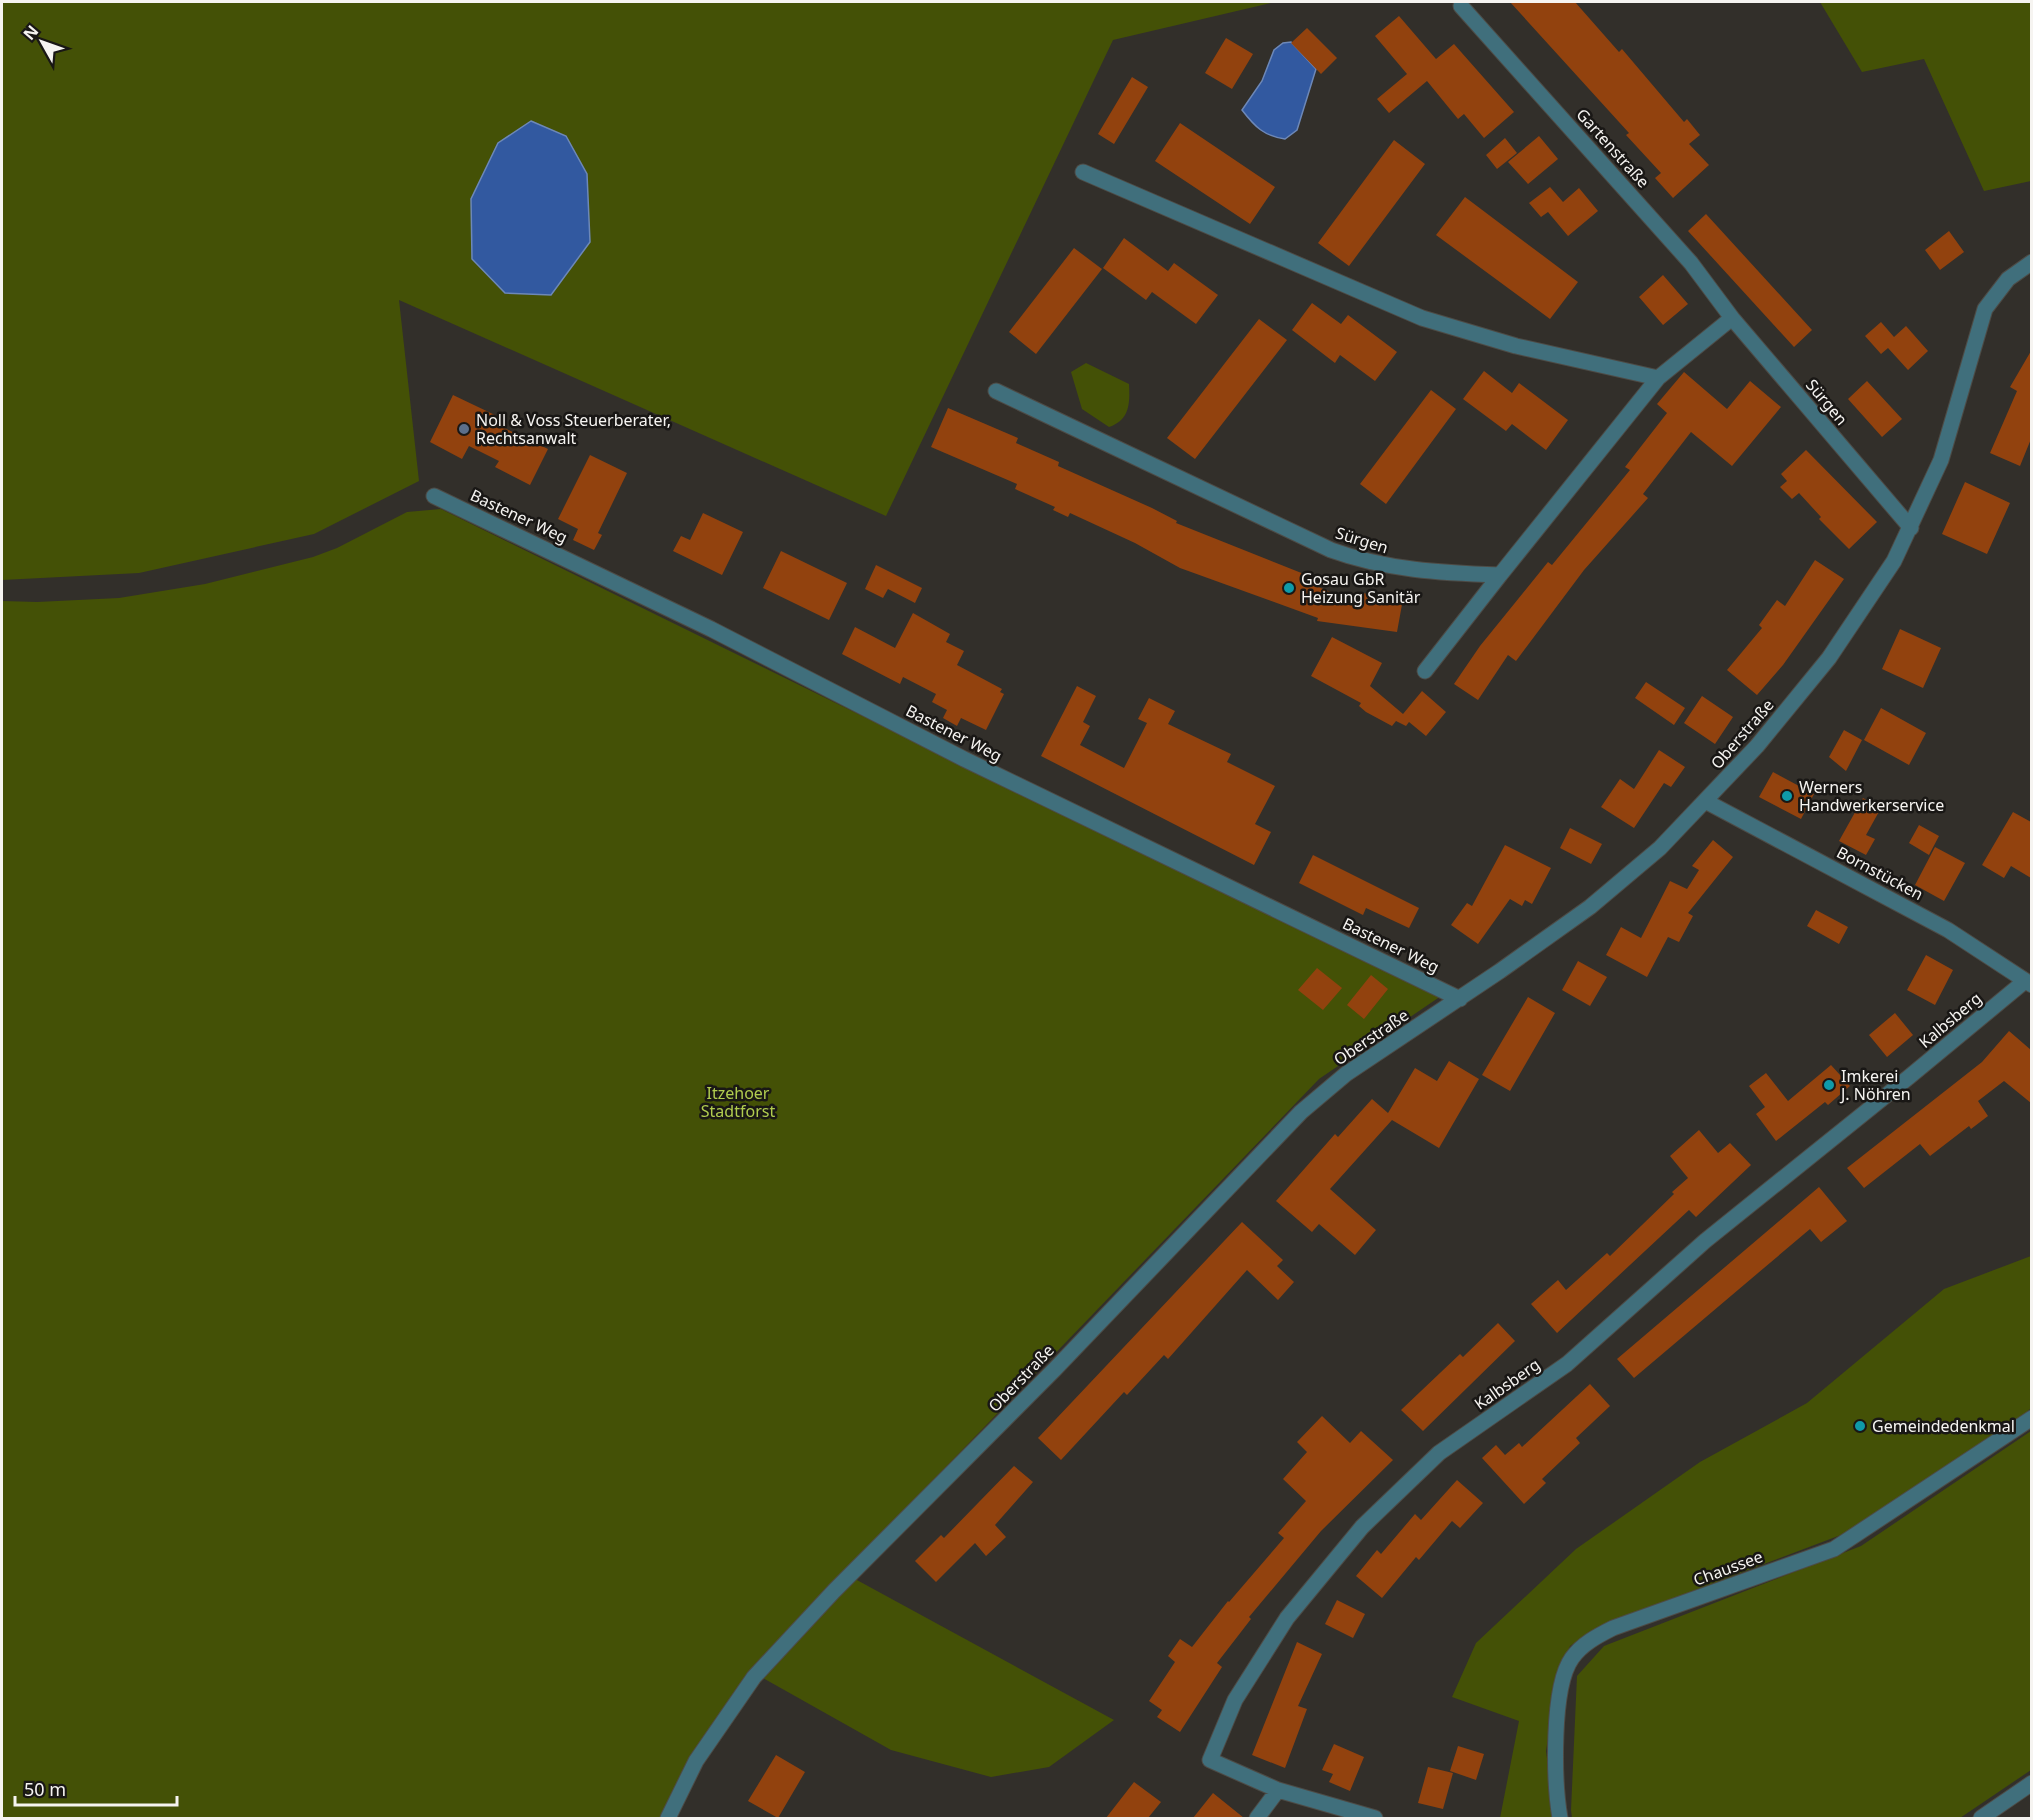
<svg xmlns="http://www.w3.org/2000/svg" width="2033" height="1820" font-family="'Noto Sans',sans-serif">
<rect width="100%" height="100%" fill="#322f2a"/>
<path fill="#445106" d="M2 2H1275L1113 40 886 516 399 300 419 481 314 534 139 573 2 580Z
M1820 2H2031V181L1984 191 1924 59 1862 72Z
M1086 363 1129 384C1130 403 1130 420 1109 427L1082 409 1071 372Z
M441 509 850 710 1444 994 1319 1079 844 1573 1114 1720 1049 1767 991 1777 891 1750 752 1672 661 1818H2V601L37 602 119 598 205 584 313 557 337 548 407 512Z
M2031 1256V1408L2018 1420 1854 1530 1602 1625 1570 1646 1558 1673 1546 1751 1555 1818H1500L1519 1721 1452 1697 1476 1643 1576 1549 1700 1462 1807 1403 1944 1289Z
M2031 1431V1770L1960 1818H1572L1571 1810 1577 1676 1604 1646 1861 1546Z"/>
<path fill="#3259a0" stroke="#6d88b8" stroke-width="1.5" d="M1291 42 1316 69 1297 130 1285 139C1264 136 1255 127 1242 110L1262 81 1274 50 1283 43Z
M531 121 566 136 587 174 590 242 551 295 505 293 472 259 471 199 498 143Z"/>
<path fill="#92420e" d="M1510 2H1575L1619 52 1622 49 1684 122 1687 119 1700 135 1689 144 1709 165 1673 198 1655 178 1661 173 1626 135 1629 133Z
M1399 16 1436 59 1454 44 1514 112 1484 138 1464 114 1458 119 1427 81 1389 113 1377 99 1407 74 1375 36Z
M1307 28 1337 58 1321 74 1291 43Z
M1226 38 1253 54 1232 89 1205 73Z
M1132 77 1148 87 1114 144 1098 134Z
M1180 123 1275 187 1250 224 1155 161Z
M1539 136 1558 159 1528 184 1508 162Z
M1505 138 1517 153 1497 169 1486 155Z
M1394 140 1425 164 1349 266 1318 243Z
M1550 187 1563 202 1579 188 1598 211 1568 236 1548 212 1541 217 1529 203Z
M1465 197 1578 282 1550 319 1436 235Z
M1706 214 1812 330 1794 347 1688 231Z
M1949 231 1964 252 1940 270 1925 250Z
M1124 238 1168 271 1174 263 1218 295 1196 324 1152 292 1146 300 1103 268Z
M1074 248 1102 269 1036 354 1009 332Z
M1663 275 1688 304 1663 325 1639 297Z
M1312 303 1341 324 1348 315 1397 352 1375 381 1340 355 1335 363 1292 330Z
M1259 319 1287 340 1195 459 1167 438Z
M1881 322 1894 337 1906 326 1928 351 1908 370 1888 348 1881 354 1865 336Z
M2031 351V439L2020 466 1990 453 2017 391 2010 387Z
M1484 371 1512 393 1519 383 1568 420 1546 450 1512 424 1506 431 1463 399Z
M1684 372 1727 409 1750 381 1781 407 1732 466 1691 432 1643 494 1648 498 1584 570 1516 661 1508 655 1478 700 1454 684 1480 646 1548 562 1552 565 1630 470 1625 467 1667 413 1657 404Z
M1867 381 1902 419 1882 437 1848 399Z
M1431 390 1456 409 1386 504 1360 484Z
M453 395 497 416 494 423 548 449 530 485 495 467 499 461 469 446 462 459 430 442Z
M948 408 1018 438 1016 443 1059 462 1058 466 1152 508 1177 521 1176 523 1309 576 1306 582 1353 601 1355 592 1403 599 1397 632 1317 621 1318 618 1180 568 1135 543 1070 513 1068 517 1053 510 1055 507 1015 489 1017 484 931 447Z
M1806 450 1877 522 1849 549 1819 519 1821 517 1799 493 1792 499 1780 487 1787 481 1781 474Z
M590 455 627 473 598 533 602 535 594 550 573 540 578 529 558 519Z
M1965 482 2010 503 1987 554 1942 534Z
M703 513 743 532 722 575 673 551 681 536 690 540Z
M781 551 847 583 829 620 763 588Z
M1815 560 1844 579 1783 665 1757 695 1727 670 1762 628 1759 625 1777 600 1785 606Z
M876 565 922 588 915 603 888 589 883 598 865 589Z
M913 613 950 634 946 642 964 651 957 665 1002 689 1000 692 1004 694 986 730 961 718 957 726 943 718 947 710 932 702 936 694 903 677 900 684 842 654 855 627 895 648Z
M1900 629 1941 648 1923 688 1882 669Z
M1332 637 1382 663 1370 686 1403 714 1422 691 1446 712 1426 736 1409 722 1406 726 1396 721 1392 726 1366 712 1359 706 1361 703 1311 676Z
M1646 682 1685 708 1674 725 1635 698Z
M1077 686 1096 696 1083 722 1090 726 1080 745 1124 768 1147 723 1138 719 1149 698 1175 711 1168 724 1231 754 1227 762 1275 786 1255 824 1271 832 1254 865 1041 756Z
M1702 696 1733 717 1715 744 1684 723Z
M1881 708 1926 733 1909 765 1864 740Z
M1844 730 1862 740 1846 771 1829 757Z
M1659 750 1685 767 1671 787 1664 783 1634 828 1601 807 1620 779 1634 789Z
M1773 772 1814 794 1801 819 1759 797Z
M1863 798 1881 808 1866 835 1875 839 1866 855 1839 841Z
M2013 812 2031 822V878L2011 866 2004 878 1982 865Z
M1919 825 1939 836 1929 855 1909 843Z
M1570 828 1602 844 1591 864 1560 848Z
M1713 840 1733 857 1688 913 1693 916 1679 942 1668 937 1647 977 1606 955 1621 927 1641 938 1670 881 1687 889 1699 870 1692 866Z
M1505 845 1551 868 1532 904 1525 900 1522 906 1510 899 1478 944 1451 925 1467 903 1472 906Z
M1935 847 1965 863 1944 901 1915 885Z
M1313 855 1419 908 1409 928 1366 908 1363 915 1299 883Z
M1816 910 1848 927 1839 944 1807 926Z
M1926 955 1953 970 1935 1005 1907 990Z
M1578 961 1607 977 1590 1006 1562 990Z
M1317 968 1342 988 1323 1010 1298 990Z
M1371 975 1388 989 1364 1019 1347 1005Z
M1528 997 1555 1013 1510 1091 1482 1075Z
M1895 1013 1913 1035 1887 1057 1869 1035Z
M2009 1031 2031 1050V1103L2004 1081 1978 1101 1988 1116 1971 1129 1969 1126 1930 1156 1920 1144 1864 1188 1847 1168 1982 1062Z
M1449 1061 1479 1079 1439 1148 1392 1120 1330 1189 1376 1230 1355 1255 1319 1224 1312 1232 1276 1201 1335 1134 1338 1137 1372 1099 1388 1113 1415 1068 1437 1081Z
M1831 1065 1850 1086 1828 1105 1825 1102 1776 1141 1756 1114 1765 1107 1749 1086 1766 1073 1788 1101Z
M1699 1130 1718 1153 1730 1143 1751 1165 1696 1217 1689 1210 1557 1333 1531 1304 1558 1280 1566 1290 1607 1253 1610 1256 1674 1194 1672 1192 1688 1178 1670 1156Z
M1819 1187 1847 1221 1821 1242 1810 1229 1634 1378 1617 1359Z
M1242 1222 1283 1260 1277 1266 1294 1282 1278 1300 1247 1270 1168 1359 1164 1355 1127 1395 1124 1392 1061 1460 1038 1438Z
M1498 1323 1515 1341 1423 1431 1401 1410 1460 1354 1463 1357Z
M1590 1384 1610 1406 1576 1438 1580 1443 1542 1479 1546 1483 1524 1504 1482 1458 1496 1445 1505 1455 1519 1443 1522 1447Z
M1322 1416 1350 1443 1361 1431 1393 1460 1321 1531 1249 1617 1251 1619 1217 1663 1222 1667 1180 1732 1157 1717 1162 1710 1149 1701 1175 1662 1168 1656 1180 1639 1192 1647 1228 1601 1229 1602 1284 1538 1278 1533 1306 1501 1283 1479 1307 1452 1297 1442Z
M1014 1466 1033 1482 995 1525 1006 1537 986 1556 975 1543 936 1582 915 1561 941 1535 944 1538Z
M1457 1480 1483 1503 1460 1528 1452 1521 1419 1560 1416 1557 1382 1598 1356 1576 1377 1550 1381 1554 1415 1514 1421 1520Z
M1337 1600 1365 1614 1353 1638 1325 1624Z
M1297 1642 1322 1654 1298 1706 1307 1709 1285 1768 1252 1755Z
M1334 1744 1364 1757 1350 1791 1329 1782 1333 1774 1322 1770Z
M1458 1746 1484 1754 1476 1780 1450 1771Z
M776 1755 805 1772 778 1818 748 1801Z
M1428 1767 1453 1773 1443 1809 1418 1803Z
M1134 1782 1161 1802 1148 1818H1106Z
M1213 1793 1244 1818H1193Z"/>
<g fill="none" stroke-linecap="round" stroke-linejoin="round">
<defs>
<path id="minor" d="M1461 6 1691 263 1732 318
M1083 172 1422 318 1516 346 1658 378 1732 318 1911 528
M996 391 1331 550C1386 570 1441 573 1500 575L1658 378
M434 496 711 629 964 759 1460 999
M1425 671 1500 575
M1707 802 1948 930 2032 985
M668 1818 696 1761 754 1677 834 1591 1055 1369 1301 1112 1346 1074 1500 971 1590 907 1660 848 1757 746 1829 658 1894 561 1941 460 1985 309 2008 279 2032 262
M1257 1818 1278 1790
M1375 1818 1278 1790 1210 1760 1235 1700 1287 1618 1362 1527 1439 1453 1567 1364 1705 1241 1909 1077 2025 981
M1560 1818C1554 1783 1551 1687 1572 1658 1582 1644 1597 1636 1613 1628L1834 1549 2032 1418
M1981 1818 2032 1783"/>
</defs>
<use href="#minor" stroke="#4d4b46" stroke-width="17"/>
<use href="#minor" stroke="#406f7c" stroke-width="15"/>
</g>
<circle fill="#5c6f8a" stroke="#191715" stroke-width="2" cx="464" cy="429" r="6"/>
<g fill="#0f9aa8" stroke="#191715" stroke-width="2">
<circle cx="1289" cy="588" r="6"/>
<circle cx="1787" cy="796" r="6"/>
<circle cx="1829" cy="1085" r="6"/>
<circle cx="1860" cy="1426" r="6"/>
</g>
<g text-anchor="middle" dominant-baseline="central" stroke-width="5" stroke-linejoin="round" paint-order="stroke">
<g font-size="16" fill="#f6f4f1" stroke="#191715">
<text transform="translate(1613 148) rotate(48)">Gartenstraße</text>
<text transform="translate(1827 402) rotate(50)">Sürgen</text>
<text transform="translate(519 516) rotate(25)">Bastener Weg</text>
<text transform="translate(1362 540) rotate(17)">Sürgen</text>
<text transform="translate(954 733) rotate(27)">Bastener Weg</text>
<text transform="translate(1742 734) rotate(-49)">Oberstraße</text>
<text transform="translate(1880 873) rotate(28)">Bornstücken</text>
<text transform="translate(1391 945) rotate(26)">Bastener Weg</text>
<text transform="translate(1950 1020) rotate(-40)">Kalbsberg</text>
<text transform="translate(1371 1037) rotate(-34)">Oberstraße</text>
<text transform="translate(1021 1378) rotate(-46)">Oberstraße</text>
<text transform="translate(1507 1384) rotate(-35)">Kalbsberg</text>
<text transform="translate(1728 1568) rotate(-20)">Chaussee</text>
</g>
<g font-size="16" fill="#f6f4f1" stroke="#191715" text-anchor="start">
<text x="476" y="420">Noll &amp; Voss Steuerberater,<tspan x="476" dy="18">Rechtsanwalt</tspan></text>
<text x="1301" y="579">Gosau GbR<tspan x="1301" dy="18">Heizung Sanitär</tspan></text>
<text x="1799" y="787">Werners<tspan x="1799" dy="18">Handwerkerservice</tspan></text>
<text x="1841" y="1076">Imkerei<tspan x="1841" dy="18">J. Nöhren</tspan></text>
<text x="1872" y="1426">Gemeindedenkmal</text>
</g>
<g font-size="16" fill="#b1cc4f" stroke="#191715">
<text x="738" y="1093">Itzehoer<tspan x="738" dy="18">Stadtforst</tspan></text>
</g>
</g>
<rect width="2033" height="1820" fill="none" stroke="#f6f4f1" stroke-width="6"/>
<g transform="translate(42 42) rotate(310)" stroke="#191715" stroke-width="4.5" paint-order="stroke">
<path d="M0-4.5L10 22L0 15L-10 22Z" fill="#f6f4f1"/>
<text y="-9" font-size="16" font-weight="bold" text-anchor="middle" fill="#f6f4f1">N</text>
</g>
<path d="M15 1796v9h162v-9" fill="none" stroke="#f6f4f1" stroke-width="3"/>
<text x="24" y="1796" font-size="18" fill="#f6f4f1" stroke="#191715" stroke-width="4.5" paint-order="stroke">50 m</text>
</svg>
